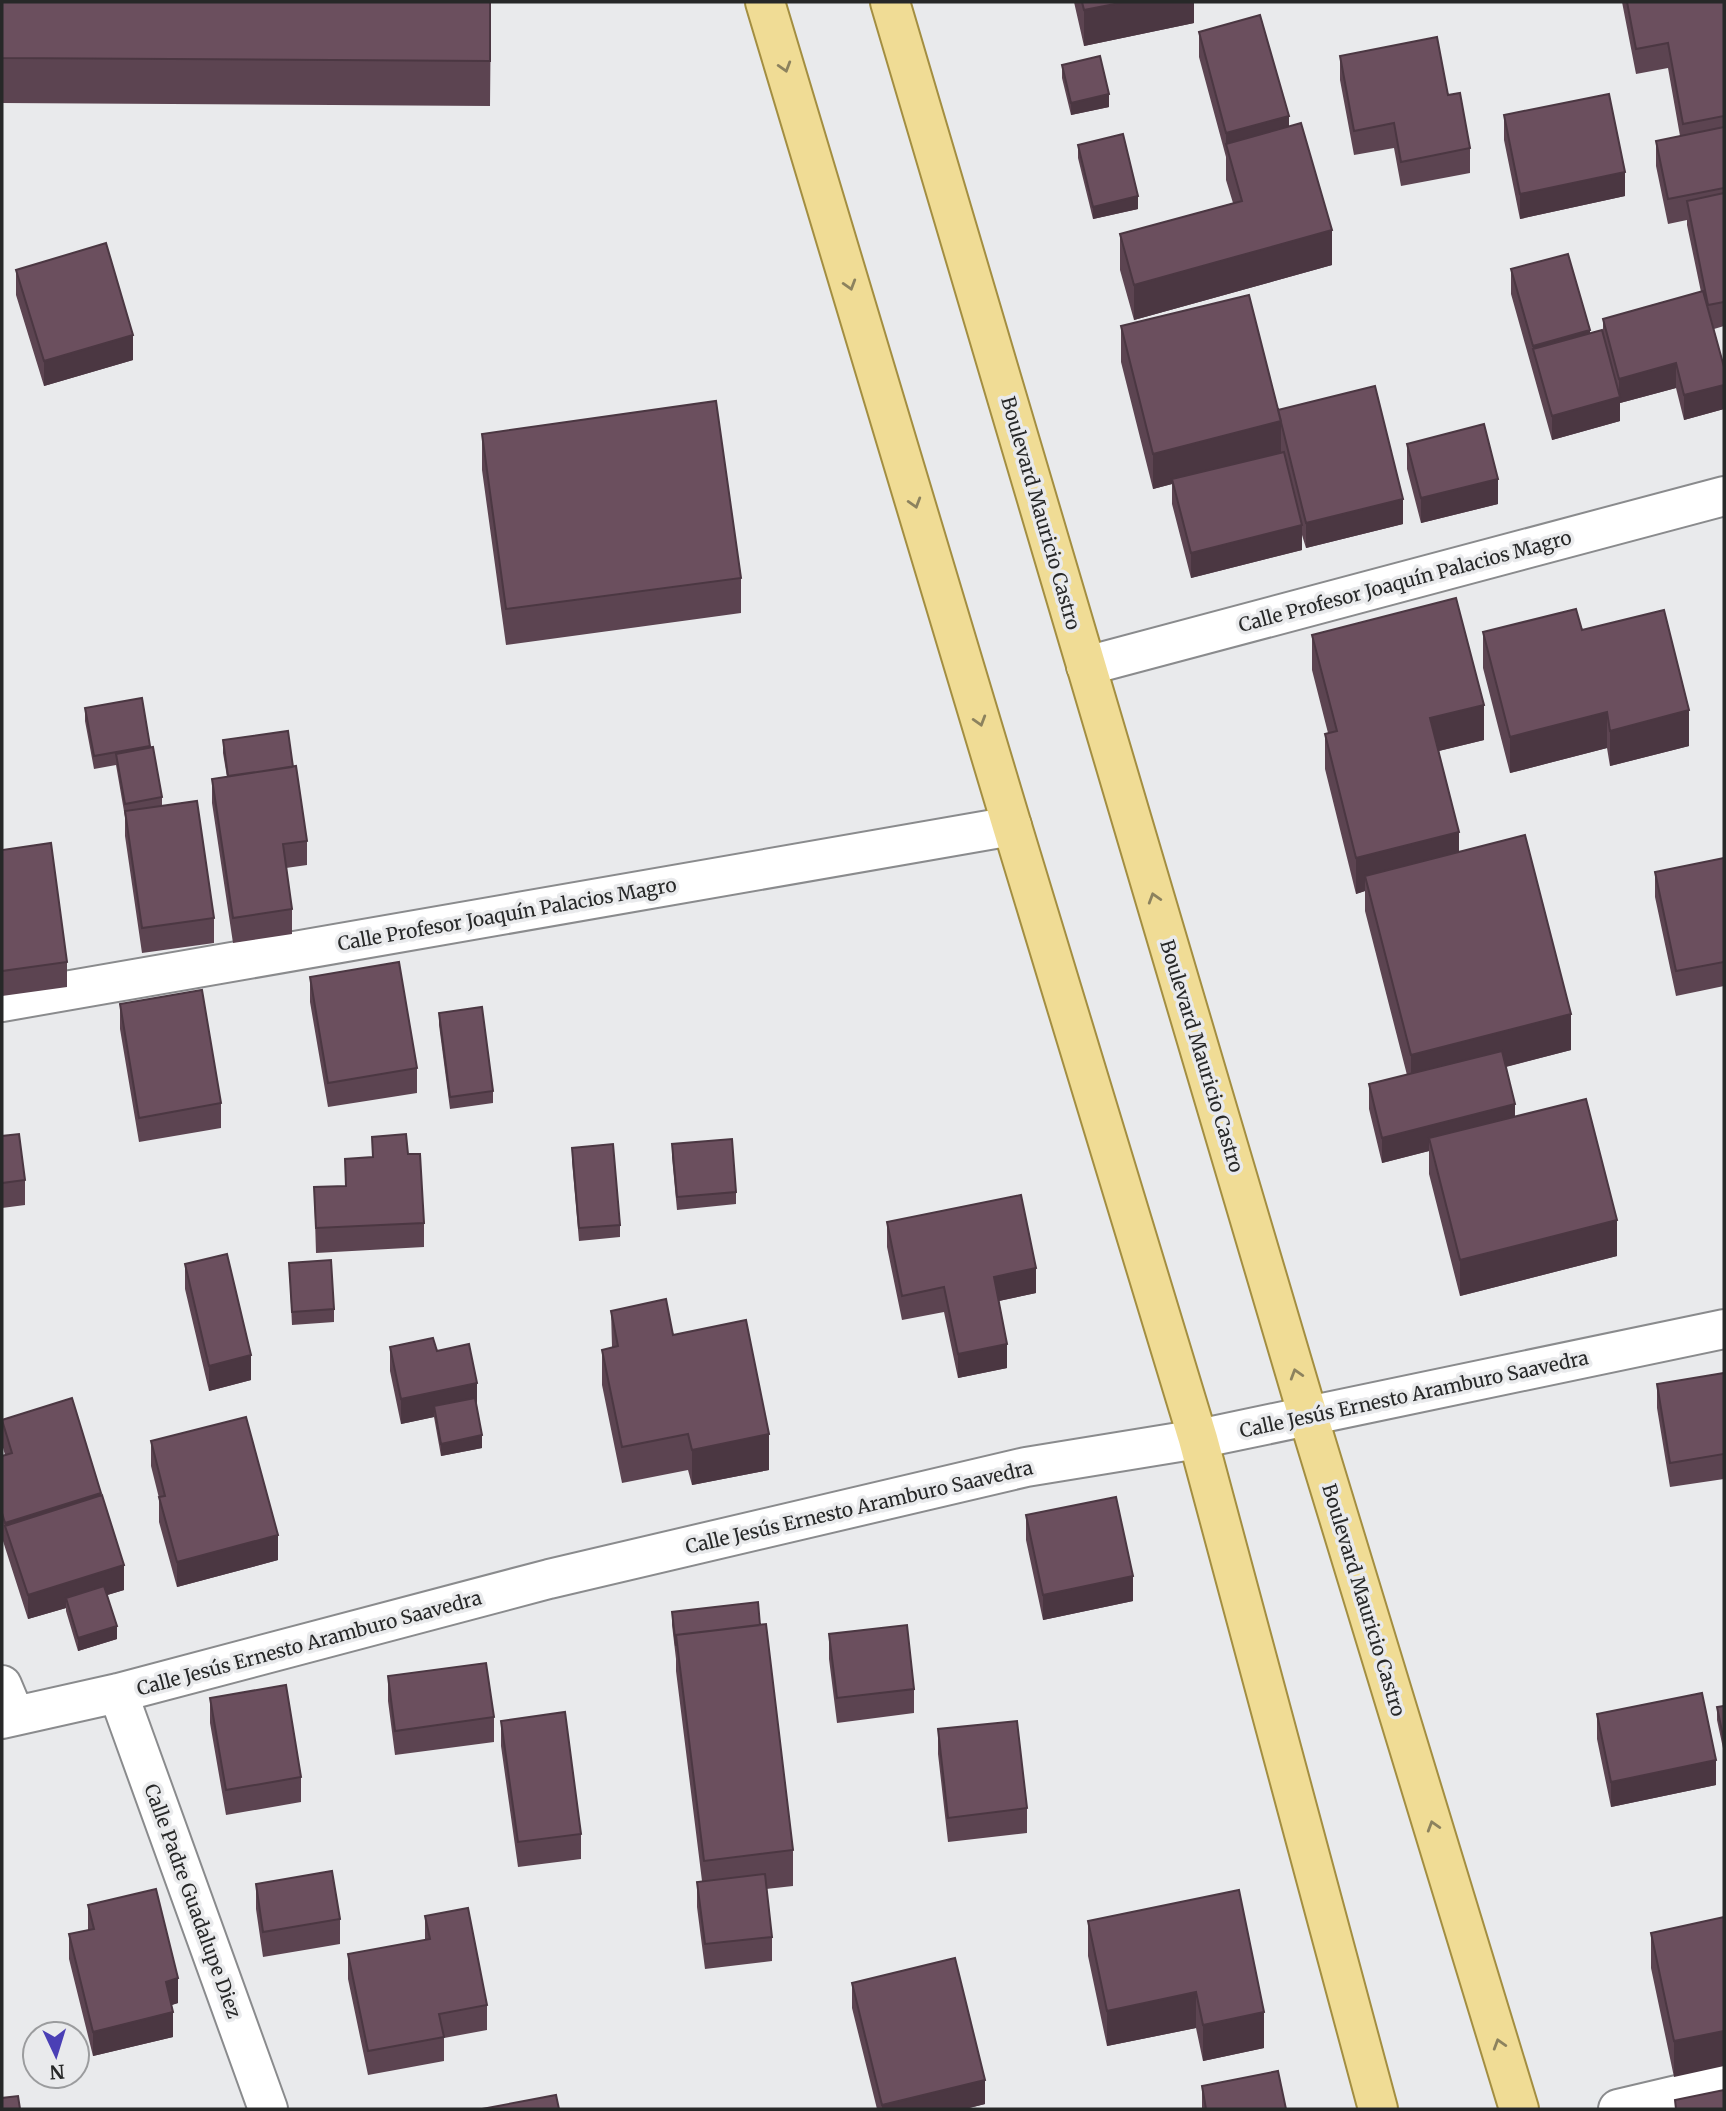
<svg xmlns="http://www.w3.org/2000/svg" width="1726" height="2111" font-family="Merriweather,serif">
<rect width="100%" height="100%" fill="#e9eaec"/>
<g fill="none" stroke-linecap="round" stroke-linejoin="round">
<defs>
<path id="minor" d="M1086 666 1724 496
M2 1002 1012 826
M2 1685 15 1716
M118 1693 268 2109
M2 1719 118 1693 549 1579 1026 1467 1198 1439 1724 1329
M1618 2109 1724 2084"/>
<path id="major" d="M765 2 1012 826 1198 1439 1378 2109
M890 2 1308 1416 1519 2109"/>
</defs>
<use href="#minor" stroke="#8a8b8d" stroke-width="42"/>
<use href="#major" stroke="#a38e41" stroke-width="42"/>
<use href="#minor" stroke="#fff" stroke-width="38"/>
<use href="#major" stroke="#f0dc95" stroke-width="38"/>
</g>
<path fill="#5c4451" d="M2 2H491L490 106 2 103Z
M1074 2H1194V23L1084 46Z
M1622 2H1724V326L1714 329 1724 367V409L1684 420 1676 388 1620 403V421L1552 440 1511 294V269L1590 334H1603V319L1701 292 1687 225V220L1668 224 1656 166V141L1680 136 1668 68 1636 74Z
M1199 32 1289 127 1332 265 1134 320 1120 270V234L1233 203 1226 180V157L1199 57Z
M1340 56 1448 95 1470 148V173L1401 186 1394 148 1354 155 1340 80Z
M1062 65 1109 107 1071 115 1062 78Z
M1504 115 1625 196 1520 219 1504 140Z
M1078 145 1138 209 1093 219 1078 158Z
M16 270 133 360 44 386 16 295Z
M1121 326 1278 410 1403 524 1306 548 1302 535V550L1191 578 1172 504V484L1153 489 1121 362Z
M482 434 741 578V613L506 645 482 470Z
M1407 444 1498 504 1421 523 1407 469Z
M1582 630 1689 746 1610 766 1607 748 1510 773 1483 668V632Z
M1312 635 1484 740 1439 751 1459 852 1571 1050 1506 1067 1515 1117 1617 1256 1460 1296 1429 1174V1151L1382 1163 1369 1109V1084L1407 1075 1365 911V891L1356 894 1325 769V734L1328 733 1312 670Z
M85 708 150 746 162 797V806L214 918V943L142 953 125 836V817L116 765 94 769 85 721Z
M223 740 293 767 307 841V865L286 868 292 909V934L233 943 212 803V779L227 777 223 753Z
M2 850 67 962V987L2 996Z
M1724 858V986L1676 996 1655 897V872Z
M310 977 417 1068V1093L328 1107 310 1002Z
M120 1004 221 1103V1128L139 1142 120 1029Z
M439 1013 493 1091V1103L450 1109 439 1025Z
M2 1136 25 1180V1205L2 1208Z
M672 1144 736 1192V1204L677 1210 672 1157Z
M572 1148 620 1225V1237L579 1241 572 1161Z
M345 1159 424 1223V1247L316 1253 314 1187 345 1186Z
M887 1222 1036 1293 999 1301 1007 1368 958 1378 944 1312 902 1320 887 1247Z
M289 1263 334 1309V1322L292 1325Z
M185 1264 251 1380 209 1391 185 1289Z
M611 1311 673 1335 769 1470 692 1485 688 1470 622 1483 602 1385V1350L612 1347Z
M390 1347 437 1351 477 1406 482 1448 441 1456 434 1417 401 1424 390 1371Z
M1724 1373V1479L1670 1487 1657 1408V1384Z
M2 1420 101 1496 124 1590 107 1595 117 1639 78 1651 66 1611V1608L28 1619 2 1538V1456L5 1455 2 1444Z
M151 1441 278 1560 177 1587 159 1522V1498L151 1466Z
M1026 1515 1133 1601 1043 1620 1026 1540Z
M672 1612 760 1625 793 1850V1886L766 1889 772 1937V1961L705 1969 697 1907V1882L702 1881 676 1671V1659L672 1625Z
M829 1634 914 1689V1713L837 1723 829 1659Z
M388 1676 494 1717V1742L395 1755 388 1701Z
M210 1698 301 1777V1802L226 1815 210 1723Z
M1724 1706V1753L1717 1720V1707Z
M1597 1714 1716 1785 1611 1807 1597 1739Z
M501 1721 581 1834V1859L518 1867 501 1746Z
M938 1729 1027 1808V1833L948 1842 938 1754Z
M256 1884 340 1919V1944L263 1957 256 1909Z
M1239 1890 1264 2048 1203 2061 1196 2028 1107 2046 1088 1956V1921Z
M88 1905 178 2003 171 2005 173 2037 93 2056 69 1959V1934L88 1930Z
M425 1916 487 2005V2030L444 2038V2061L368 2075 348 1979V1954L425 1940Z
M1724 1917 1674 2077 1651 1968V1933Z
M852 1983 985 2104 965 2109H877L852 2008Z
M1202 2086 1286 2109H1202Z"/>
<path fill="#4b3742" d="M1125 2H1194V23L1084 46V10Z
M1109 94V107L1071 115V103Z
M1289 116V141L1226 145V133Z
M1625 172V196L1520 219V194Z
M1138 196V209L1093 219V207Z
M1332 230V265L1134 320V285Z
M1590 330V355L1533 349V370V346Z
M133 335V360L44 386V361Z
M1676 363V388L1620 403V421L1552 440V416L1619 397V379Z
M1724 385V409L1684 420V395Z
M1281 421V457L1172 479V484L1153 489V454Z
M1498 479V504L1421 523V498Z
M1403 499V524L1306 548V523Z
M1302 525V550L1191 578V553Z
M1484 705V740L1430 753V718Z
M1689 710V746L1610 766V731Z
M1607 712V748L1510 773V737Z
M1459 832V867L1365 876V891L1356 894V858Z
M1571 1014V1050L1411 1091V1055Z
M1515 1104V1129L1429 1138V1151L1382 1163V1138Z
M1617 1220V1256L1460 1296V1260Z
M1036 1268V1293L994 1302V1277Z
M1007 1344V1368L958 1378V1354Z
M251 1355V1380L209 1391V1366Z
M477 1383V1408L434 1406V1417L401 1424V1399Z
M769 1434V1470L692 1485V1450Z
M482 1435V1448L441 1456V1444Z
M101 1493V1518L5 1526V1548V1523Z
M278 1535V1560L177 1587V1562Z
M124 1565V1590L68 1607 66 1598V1608L28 1619V1595Z
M1133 1576V1601L1043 1620V1595Z
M117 1626V1639L78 1651V1638Z
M1716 1760V1785L1611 1807V1782Z
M178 1978V2003L166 2007V1982Z
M1196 1992V2028L1107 2046V2011Z
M173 2012V2037L93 2056V2032Z
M1264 2012V2048L1203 2061V2025Z
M1724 2031V2066L1674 2077V2041Z
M985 2080V2104L965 2109H882V2105Z"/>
<path fill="#6b4f5e" stroke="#4b3742" stroke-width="2" d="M2 2H490V61L2 58Z
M1082 2H1125L1084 10Z
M1627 2H1724V116L1683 124 1668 43 1636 49Z
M1260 15 1289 116 1226 133 1199 32Z
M1437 37 1448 95 1460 93 1470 148 1401 162 1394 123 1354 131 1340 56Z
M1100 56 1109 94 1071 103 1062 65Z
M1609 94 1625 172 1520 194 1504 115Z
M1301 123 1332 230 1134 285 1120 234 1242 201 1226 144Z
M1724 127V188L1668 199 1656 141Z
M1123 134 1138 196 1093 207 1078 145Z
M1724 193V302L1708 305 1687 201Z
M106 243 133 335 44 361 16 270Z
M1568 254 1590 330 1533 346 1511 269Z
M1703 291 1724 367V385L1684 395 1676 363 1619 379 1603 319Z
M1249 295 1281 421 1153 454 1121 326Z
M1602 330 1620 397 1552 416 1533 349Z
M1375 386 1403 499 1306 523 1278 410Z
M716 401 741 578 506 609 482 434Z
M1484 424 1498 479 1421 498 1407 444Z
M1284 452 1302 525 1191 553 1172 479Z
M1456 598 1484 705 1430 718 1459 832 1356 858 1325 734 1337 731 1312 635Z
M1576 609 1582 630 1664 610 1689 710 1610 731 1607 712 1510 737 1483 632Z
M142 698 150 746 94 756 85 708Z
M288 731 293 767 228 776 223 740Z
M153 747 162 797 125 804 116 754Z
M296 766 307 841 283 844 292 909 233 918 212 779Z
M197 801 214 918 142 928 125 811Z
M1525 835 1571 1014 1411 1055 1365 876Z
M51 843 67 962 2 971V850Z
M1724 858V962L1676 971 1655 872Z
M399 962 417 1068 328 1083 310 977Z
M202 990 221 1103 139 1118 120 1004Z
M482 1007 493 1091 450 1097 439 1013Z
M1502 1051 1515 1104 1382 1138 1369 1084Z
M1586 1099 1617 1220 1460 1260 1429 1138Z
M19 1134 25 1180 2 1183V1136Z
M406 1134 408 1154H420L424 1223 316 1228 314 1187 346 1186 345 1159 373 1157 372 1137Z
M732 1139 736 1192 677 1197 672 1144Z
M613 1144 620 1225 579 1228 572 1148Z
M1021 1195 1036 1268 994 1277 1007 1344 958 1354 944 1287 902 1296 887 1222Z
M227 1254 251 1355 209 1366 185 1264Z
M331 1260 334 1309 292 1312 289 1263Z
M666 1299 673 1335 746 1320 769 1434 692 1450 688 1434 622 1447 602 1350 618 1346 611 1311Z
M433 1338 437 1351 469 1344 477 1383 401 1399 390 1347Z
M1724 1373V1454L1670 1463 1657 1384Z
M72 1398 101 1493 5 1523 2 1513V1456L12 1453 2 1420Z
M475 1398 482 1435 441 1444 434 1406Z
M246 1417 278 1535 177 1562 159 1497 165 1496 151 1441Z
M102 1495 124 1565 28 1595 5 1526Z
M1116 1497 1133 1576 1043 1595 1026 1515Z
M104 1586 117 1626 78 1638 66 1598Z
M758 1602 760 1625 676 1635V1646L672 1612Z
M766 1624 793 1850 704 1861 676 1635Z
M907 1625 914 1689 837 1698 829 1634Z
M486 1663 494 1717 395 1731 388 1676Z
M286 1685 301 1777 226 1790 210 1698Z
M1702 1693 1716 1760 1611 1782 1597 1714Z
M1724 1706V1741L1717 1707Z
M565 1712 581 1834 518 1842 501 1721Z
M1017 1721 1027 1808 948 1818 938 1729Z
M332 1871 340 1919 263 1932 256 1884Z
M765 1874 772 1937 705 1944 697 1882Z
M156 1889 178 1978 166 1982 173 2012 93 2032 69 1934 94 1929 88 1905Z
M1239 1890 1264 2012 1203 2025 1196 1992 1107 2011 1088 1921Z
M468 1908 487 2005 439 2014 444 2037 368 2051 348 1954 430 1939 425 1916Z
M1724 1917V2031L1674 2041 1651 1933Z
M955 1958 985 2080 882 2105 852 1983Z
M1278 2071 1286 2109H1206L1202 2086Z
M1724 2090V2109H1676L1675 2100Z
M556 2095 559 2109H482Z
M18 2096 20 2109H2V2098Z"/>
<defs><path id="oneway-chevron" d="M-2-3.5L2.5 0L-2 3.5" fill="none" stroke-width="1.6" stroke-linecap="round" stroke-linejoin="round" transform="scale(1.75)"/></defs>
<g stroke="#8c825e">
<use href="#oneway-chevron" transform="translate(785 67) rotate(73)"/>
<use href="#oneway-chevron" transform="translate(850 285) rotate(73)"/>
<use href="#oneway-chevron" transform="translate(915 503) rotate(73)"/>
<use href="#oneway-chevron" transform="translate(980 721) rotate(73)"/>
<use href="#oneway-chevron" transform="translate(1154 898) rotate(-107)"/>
<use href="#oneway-chevron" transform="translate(1296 1374) rotate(-107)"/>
<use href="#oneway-chevron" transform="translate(1433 1826) rotate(-107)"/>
<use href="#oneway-chevron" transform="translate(1499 2044) rotate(-107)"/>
</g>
<g text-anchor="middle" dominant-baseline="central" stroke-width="7" stroke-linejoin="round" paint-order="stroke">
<g font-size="19" fill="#272828" stroke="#e9eaec">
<text transform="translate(1041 513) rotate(74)">Boulevard Mauricio Castro</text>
<text transform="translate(1405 581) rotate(-15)">Calle Profesor Joaquín Palacios Magro</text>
<text transform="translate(507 914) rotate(-10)">Calle Profesor Joaquín Palacios Magro</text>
<text transform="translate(1202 1056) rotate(73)">Boulevard Mauricio Castro</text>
<text transform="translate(1414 1394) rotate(-12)">Calle Jesús Ernesto Aramburo Saavedra</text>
<text transform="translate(859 1507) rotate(-13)">Calle Jesús Ernesto Aramburo Saavedra</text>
<text transform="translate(1364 1600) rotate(73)">Boulevard Mauricio Castro</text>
<text transform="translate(309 1643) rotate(-15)">Calle Jesús Ernesto Aramburo Saavedra</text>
<text transform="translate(193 1901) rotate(70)">Calle Padre Guadalupe Diez</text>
</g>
</g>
<rect width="1726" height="2111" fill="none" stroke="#272828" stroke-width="7"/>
<g transform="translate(56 2055) rotate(176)"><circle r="33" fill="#e9eaec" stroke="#9b9c9e" stroke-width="2"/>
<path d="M0-5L12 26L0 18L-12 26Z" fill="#4a3fb5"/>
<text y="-10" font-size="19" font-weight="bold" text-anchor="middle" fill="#272828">N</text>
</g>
</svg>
